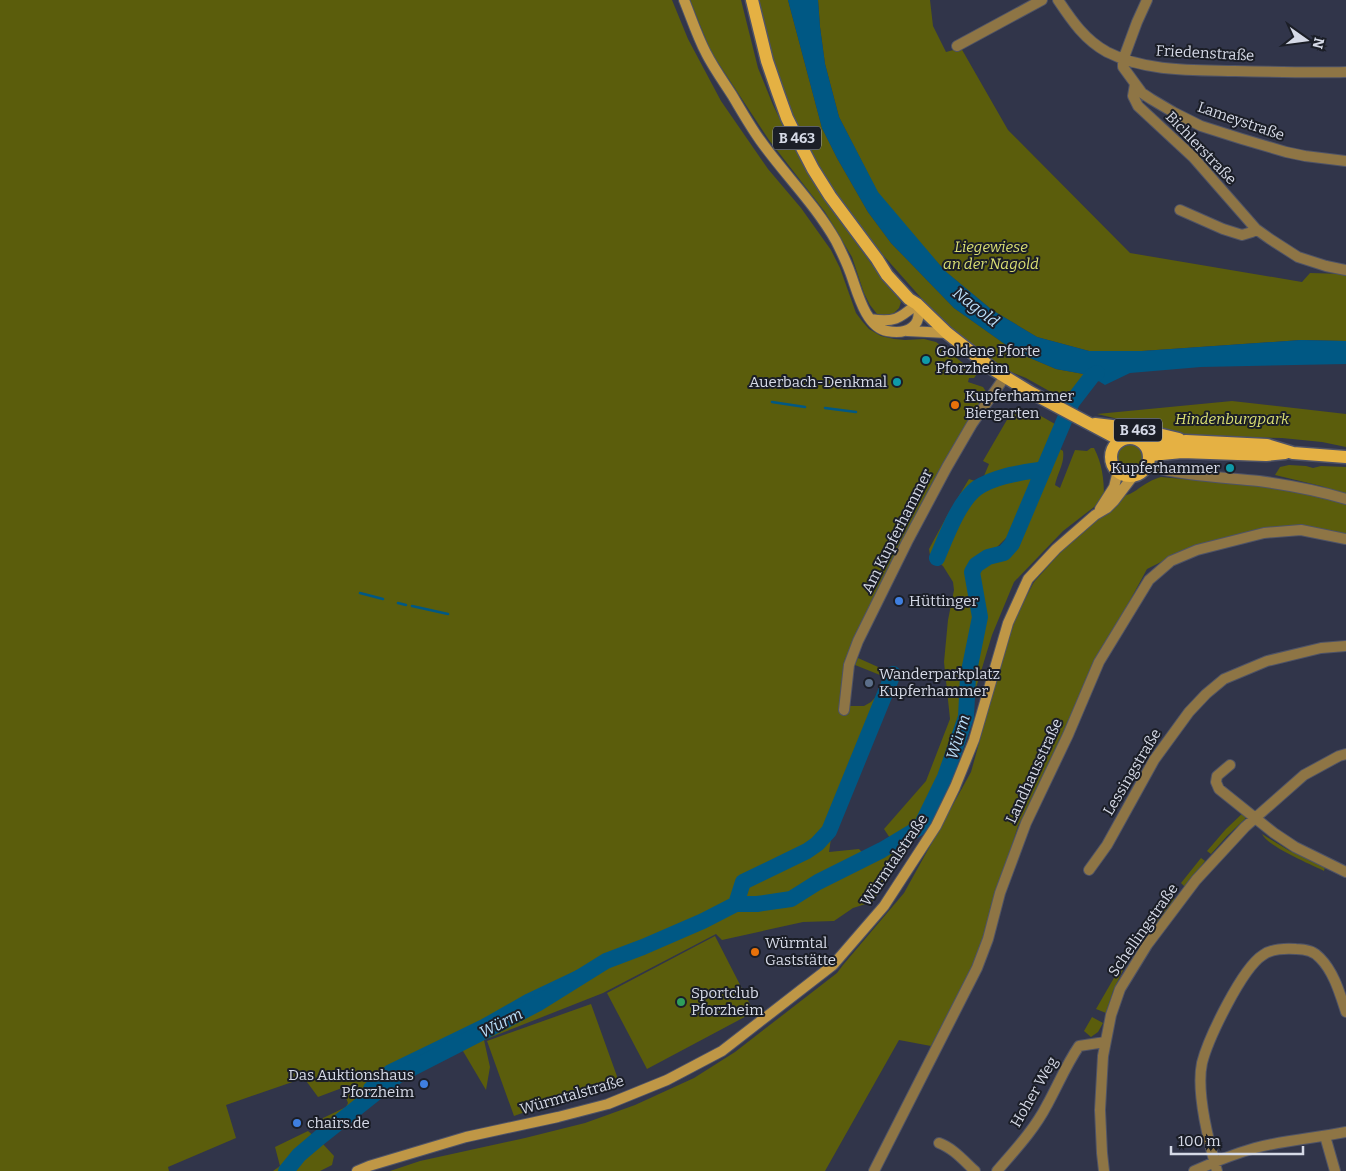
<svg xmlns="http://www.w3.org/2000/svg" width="1346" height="1171" font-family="Bitter,serif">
<rect width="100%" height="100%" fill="#31354a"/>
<path fill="#5b5d0c" d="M0 0H672L688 39 721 101 768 169 801 208 831 250 840 268 856 313 862 321 869 329 881 336 894 339 905 340 924 339 936 342 977 374 974 378H969L968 382 983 387 989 396 863 626 842 706H864L871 702 883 689 885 677 855 665 858 658 896 675V682L832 832 829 852 859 849 869 860 906 841 911 843 889 878 872 902 853 908 834 921 803 922 722 940 716 934 603 993 484 1040 490 1067 486 1090 460 1046H459L410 1073 324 1136 320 1125 323 1118 346 1107 348 1103 342 1088 318 1097 304 1078 226 1105 236 1138 168 1167 169 1171H0Z
M690 0H741L758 68 773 105 792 144 831 209 870 262 896 294 901 302 899 308 893 314 886 316 877 314 870 305 864 293 852 257 825 212 769 140 711 52Z
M757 0H788L822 128 837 158 868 212 891 243 954 308 1016 352 1056 369 1089 375 1067 401 1026 378 1011 372 971 346 923 300 867 237 840 200 800 134 781 88Z
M818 0H930L933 26 946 52 961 48 1008 130 1130 253 1302 282 1310 273 1346 274V341L1301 340 1142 351H1089L1037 337 992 310 945 271 886 205 878 193 839 117 825 64 820 27Z
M1232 401 1346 414V447L1322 442 1282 438 1192 436 1097 414Z
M1020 408 1039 415 1055 424 1043 461 1007 537 997 547 983 552 973 560 967 571 968 586 975 609 976 624 962 667 960 696 964 714 950 754 928 807 916 824 892 841 884 829 926 781 950 719 944 662 948 620 954 590 953 582 943 566 930 555 929 549 948 514 969 479 981 483 989 464 983 461 1008 418Z
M1118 457a13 13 0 1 1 26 0a13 13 0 1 1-26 0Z
M1057 447 1063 451C1065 463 1057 474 1055 485L1060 488 1075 450 1087 451 1091 448H1094C1102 463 1104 479 1104 496L1094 507 1063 531 1014 582 992 635 976 688 971 701 969 700V684L971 669 981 620V604L974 579V571L977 566 988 558 1004 554 1019 540 1032 515 1043 487 1046 467Z
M1289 465 1306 466 1313 468 1321 466 1346 467V494L1321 486 1275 475 1280 467Z
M1161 477 1293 489 1346 501V536L1298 526 1169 558 1147 569 1101 654 1057 753 1018 826 973 969 931 1046 899 1040 825 1171H390L420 1161 525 1138 585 1123 635 1105 694 1078 735 1052 837 973 843 965 904 893 971 772 1003 657 1016 616 1034 582 1058 555 1081 532 1123 496C1134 494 1139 487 1149 482 1152 480 1157 478 1161 477Z
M1244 812 1248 816 1227 836 1211 854 1207 851 1226 829Z
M1262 834 1288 850 1325 867 1324 871C1310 864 1267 846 1262 834Z
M1201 858 1205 861 1185 887 1181 883Z
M1170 896 1175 899 1156 923 1152 921Z
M715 936 754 1012 647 1069 607 993Z
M1122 964 1125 966 1113 991 1106 1013 1096 1009Z
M591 1004 618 1079 514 1116 487 1041Z
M1092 1017 1103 1023 1098 1032 1091 1037 1084 1031Z
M308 1131 323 1144 334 1156 332 1165 320 1171H273L280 1166 275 1147Z"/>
<path fill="#005884" d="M788 0H818L820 27 825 64 839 117 878 192 945 271 992 310 1037 337 1089 351H1142L1301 340 1346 341V364L1201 367 1130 373 1105 385 1089 375 1056 369 1016 352 954 308 891 243 868 212 837 158 822 128Z"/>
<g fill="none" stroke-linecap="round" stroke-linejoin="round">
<path stroke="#005884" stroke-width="2.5" d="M772 402 805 407
M825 408 856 412
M360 593 383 599
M398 603 406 605
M412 606 448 614"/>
<path stroke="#005884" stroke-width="9" d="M368 1087 389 1069 484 1023 528 998 606 961"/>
<path stroke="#005884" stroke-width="16" d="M937 558C946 537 959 501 977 488 997 475 1022 473 1044 469
M736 904 743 882 807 851 817 844 829 831 893 674
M286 1171 299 1155 319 1138 397 1076 537 1004 606 961 643 947 703 921 736 904H757L791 899 818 882 882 850 917 829 922 824 945 777 966 717 968 676 980 617 972 572 976 565 988 557 1004 553 1012 544 1072 402 1092 376 1097 373"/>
<defs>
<path id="minor" d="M1058 0C1072 21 1085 40 1107 52 1146 72 1193 70 1235 71 1272 72 1309 73 1346 72
M1147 0 1137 22 1123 60V67L1142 93 1151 99 1173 112 1201 126 1242 139 1286 152 1305 156 1346 161
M957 46 1042 0
M1135 84 1133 96 1138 106 1193 157 1256 229 1270 239 1298 257 1326 266 1346 270
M1180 210 1223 229 1242 235 1252 232 1256 229
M1147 466C1184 476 1221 477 1259 481 1288 485 1317 490 1346 499
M844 710 849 665 858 641 907 542 947 467 972 424 1004 378
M1230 765 1217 776 1216 782 1219 789 1274 833 1295 847 1346 872
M1089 870 1107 845 1154 760 1189 712 1206 694 1224 679 1267 661 1321 648 1346 646
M1325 1136 1335 1171
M939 1143C953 1148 964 1161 975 1171
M874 1171 977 968 988 939 1000 893 1026 823 1068 735 1099 662 1149 580 1171 561 1197 550 1264 533 1301 530 1346 539
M997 1171C1015 1150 1034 1130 1047 1105 1058 1085 1066 1065 1079 1046L1105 1042
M1104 1171 1102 1153 1100 1110 1103 1056 1111 1015 1120 989 1147 945 1196 880 1245 827 1304 775 1339 756 1346 754
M1194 1171C1214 1162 1234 1154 1255 1148 1285 1140 1316 1138 1346 1132
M1217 1171C1209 1143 1196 1091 1202 1063 1208 1039 1242 968 1263 955 1271 949 1286 948 1296 949 1305 949 1314 951 1320 958 1334 972 1340 994 1346 1012"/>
<path id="secondary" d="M684 0C691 17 697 36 706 53 713 67 723 81 732 95 741 110 750 126 760 140 784 174 815 204 836 241 841 251 846 261 850 272 857 290 865 327 887 331 907 335 924 326 917 304 899 319 894 323 870 319
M907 331 947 333
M1100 509 1114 487 1118 471
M357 1171 369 1166 466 1137 558 1117 608 1104 667 1080 722 1051 833 965 884 906 936 826 955 787 974 740 1008 623 1028 579 1056 549 1095 515 1107 508 1114 501 1133 476"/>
<path id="primary" d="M752 0 767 61 778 93 787 118 798 140 813 169 830 196 877 259 887 275 909 299 917 304 947 333 994 370 1030 392 1120 440
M1095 424 1137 429 1179 439
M1111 457a19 19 0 1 1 38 0a19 19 0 1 1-38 0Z
M1148 449 1156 446 1186 441 1267 445 1293 453 1346 457
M1151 455 1182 452 1266 455 1285 453"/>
</defs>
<use href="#minor" stroke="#4f5366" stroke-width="12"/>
<use href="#secondary" stroke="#4f5366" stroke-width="12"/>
<use href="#primary" stroke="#4f5366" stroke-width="15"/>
<use href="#minor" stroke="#8e7545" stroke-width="10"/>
<use href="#secondary" stroke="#bf9746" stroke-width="10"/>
<use href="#primary" stroke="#e5b143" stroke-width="12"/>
</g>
<g fill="#0f9aa8" stroke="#1b1e27" stroke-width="2">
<circle cx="926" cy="360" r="5"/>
<circle cx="897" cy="382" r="5"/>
<circle cx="1230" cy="468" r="5"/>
</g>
<g fill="#e8710a" stroke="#1b1e27" stroke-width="2">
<circle cx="955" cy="405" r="5"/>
<circle cx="755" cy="952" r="5"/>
</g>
<g fill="#3f7fe0" stroke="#1b1e27" stroke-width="2">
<circle cx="899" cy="601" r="5"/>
<circle cx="424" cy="1084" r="5"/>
<circle cx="297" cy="1123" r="5"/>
</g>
<circle fill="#5c6f8a" stroke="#1b1e27" stroke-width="2" cx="869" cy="683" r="5"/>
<circle fill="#2e9e5b" stroke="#1b1e27" stroke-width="2" cx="681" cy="1002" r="5"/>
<g text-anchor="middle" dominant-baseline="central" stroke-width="4" stroke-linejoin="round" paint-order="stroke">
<g fill="#1b1e27" stroke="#9ea2ad" stroke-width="1">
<rect x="773" y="126.5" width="48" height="23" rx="4"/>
<rect x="1114" y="418.5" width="48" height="23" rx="4"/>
</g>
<g font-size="14" font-weight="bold" fill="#d6dae7">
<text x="797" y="138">B 463</text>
<text x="1138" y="430">B 463</text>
</g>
<g font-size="15" fill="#d6dae7" stroke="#1b1e27">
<text transform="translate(1205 53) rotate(3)">Friedenstraße</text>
<text transform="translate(1241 121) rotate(19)">Lameystraße</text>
<text transform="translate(1201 148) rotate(46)">Bichlerstraße</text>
<text transform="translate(897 531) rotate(-63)">Am Kupferhammer</text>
<text transform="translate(1034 771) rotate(-65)">Landhausstraße</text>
<text transform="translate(1132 772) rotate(-59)">Lessingstraße</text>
<text transform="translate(894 860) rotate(-56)">Würmtalstraße</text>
<text transform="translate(1143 930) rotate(-55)">Schellingstraße</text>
<text transform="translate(1034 1092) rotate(-60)">Hoher Weg</text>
<text transform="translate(572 1095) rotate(-16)">Würmtalstraße</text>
</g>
<g font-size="15" font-style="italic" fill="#dadf73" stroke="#1b1e27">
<text x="991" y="247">Liegewiese<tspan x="991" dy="17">an der Nagold</tspan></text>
<text x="1232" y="419">Hindenburgpark</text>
</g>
<g font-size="15" fill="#d6dae7" stroke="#1b1e27" text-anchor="start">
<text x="936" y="351">Goldene Pforte<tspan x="936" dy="17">Pforzheim</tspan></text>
<text x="887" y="382" text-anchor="end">Auerbach-Denkmal</text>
<text x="965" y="396">Kupferhammer<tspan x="965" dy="17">Biergarten</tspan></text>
<text x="1220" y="468" text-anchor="end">Kupferhammer</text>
<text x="909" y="601">Hüttinger</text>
<text x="879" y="674">Wanderparkplatz<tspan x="879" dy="17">Kupferhammer</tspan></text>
<text x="765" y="943">Würmtal<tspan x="765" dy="17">Gaststätte</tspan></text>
<text x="691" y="993">Sportclub<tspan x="691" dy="17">Pforzheim</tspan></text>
<text x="414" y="1075" text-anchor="end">Das Auktionshaus<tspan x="414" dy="17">Pforzheim</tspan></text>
<text x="307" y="1123">chairs.de</text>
</g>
<g font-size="16" font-style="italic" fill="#badef9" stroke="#1b1e27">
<text transform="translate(976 307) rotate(38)">Nagold</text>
<text transform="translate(958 737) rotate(-73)">Würm</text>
<text transform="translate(501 1023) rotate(-27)">Würm</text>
</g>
</g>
<g transform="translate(1306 40) rotate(104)" stroke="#1b1e27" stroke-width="4" paint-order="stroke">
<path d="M0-4L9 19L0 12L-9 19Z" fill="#d6dae7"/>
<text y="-8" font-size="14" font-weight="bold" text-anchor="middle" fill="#d6dae7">N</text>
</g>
<path d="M1171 1146v8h132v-8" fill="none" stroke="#d6dae7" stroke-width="2.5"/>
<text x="1178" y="1146" font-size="15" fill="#d6dae7" stroke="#1b1e27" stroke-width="4" paint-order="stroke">100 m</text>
</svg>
